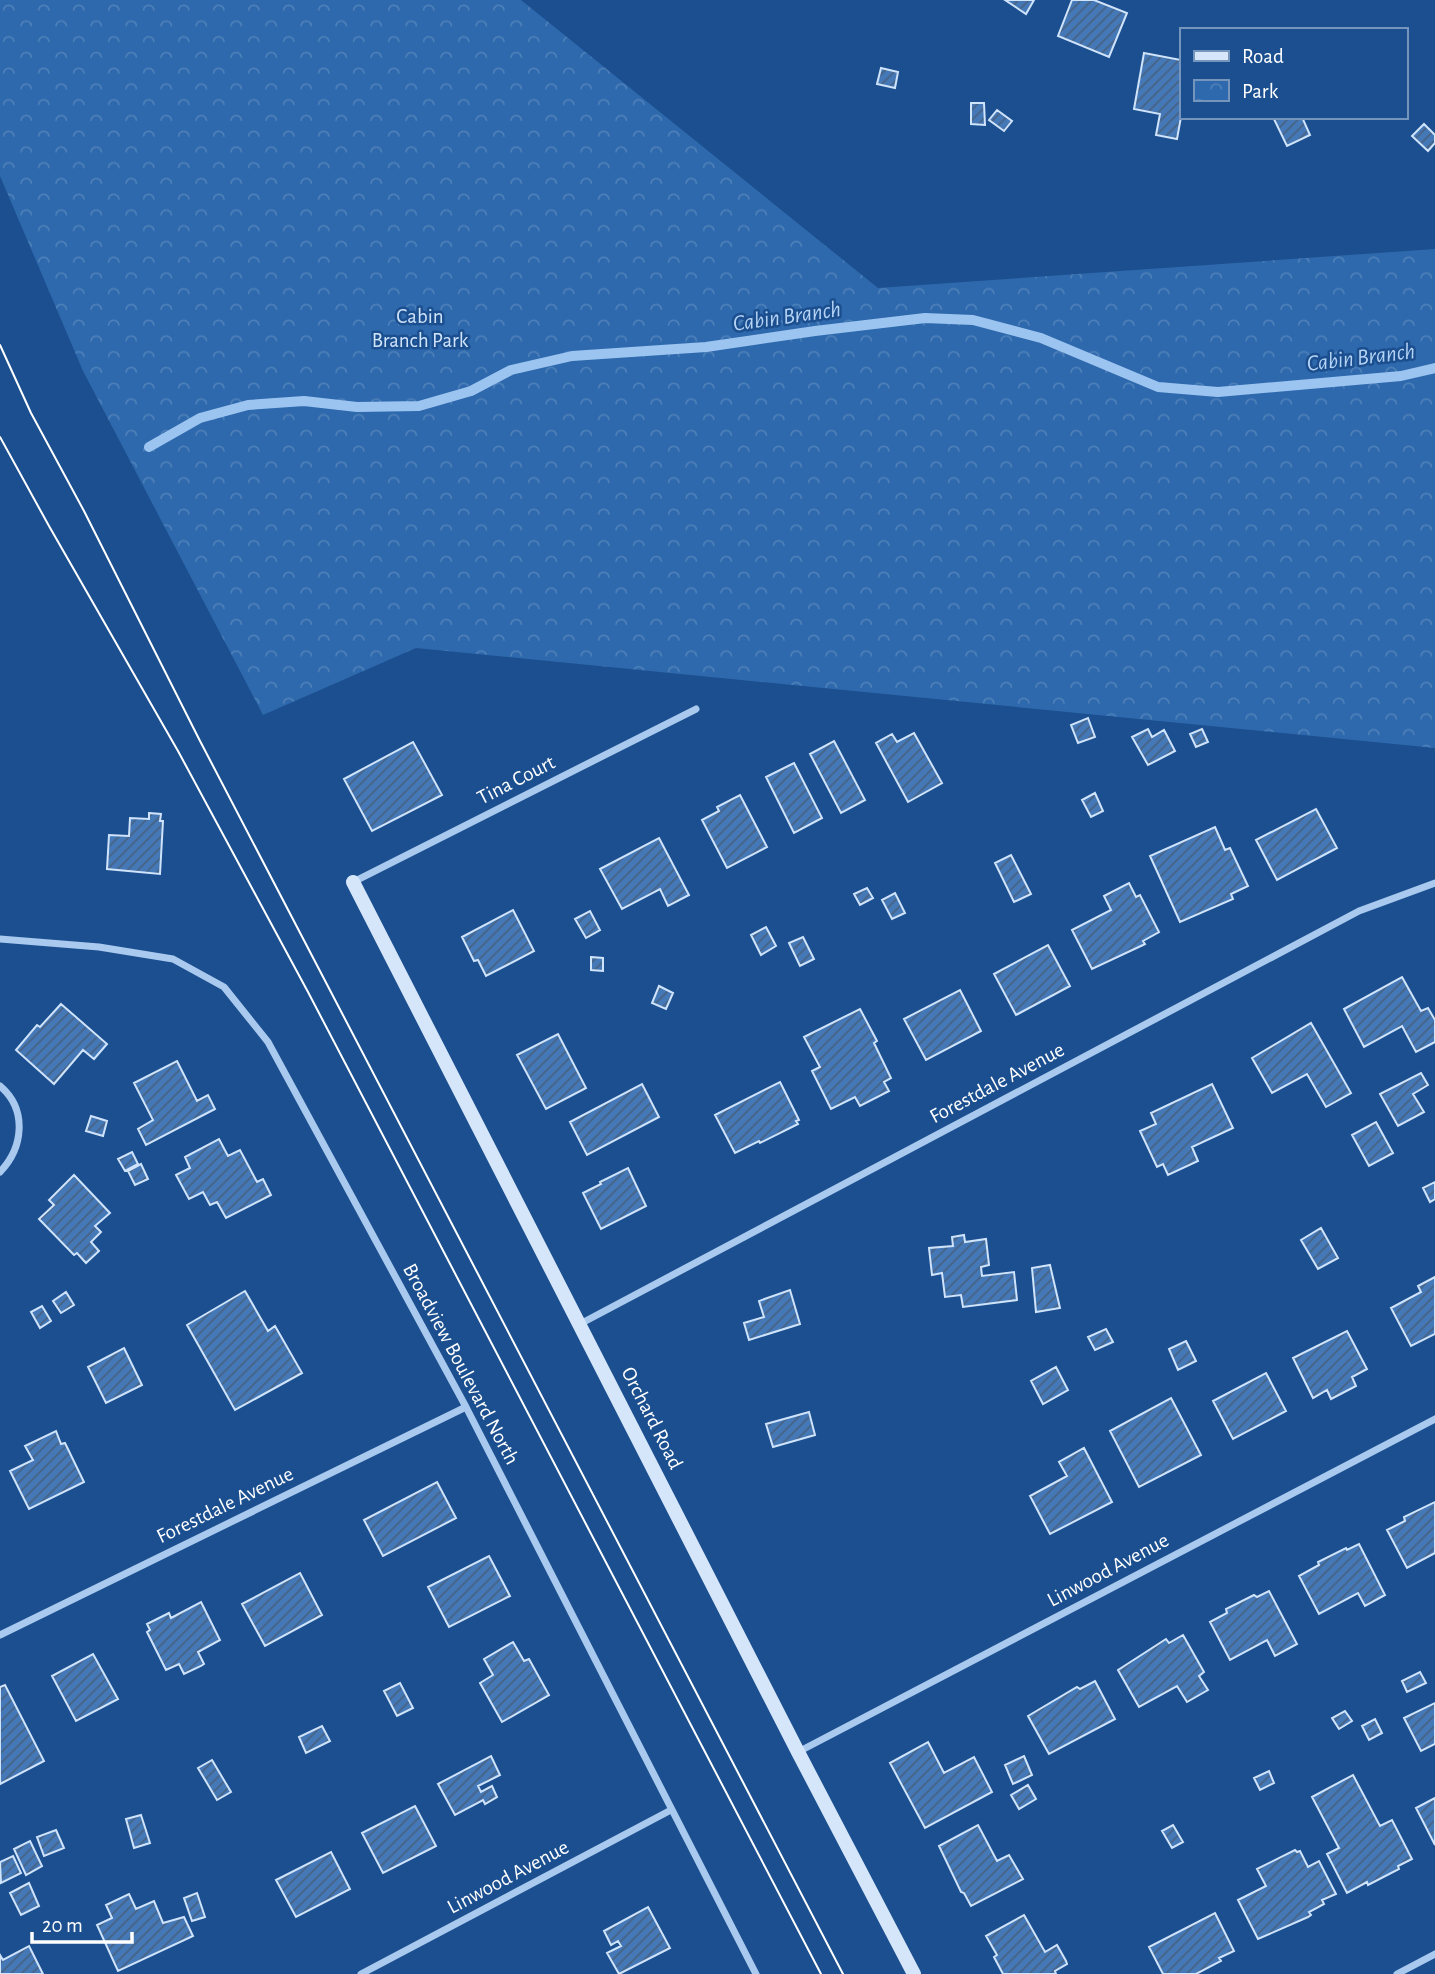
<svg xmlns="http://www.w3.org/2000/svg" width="1435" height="1974" font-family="'Alegreya Sans',sans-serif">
<defs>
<pattern id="park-crowns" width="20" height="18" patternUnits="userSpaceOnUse" patternTransform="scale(1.75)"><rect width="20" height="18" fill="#2e69ad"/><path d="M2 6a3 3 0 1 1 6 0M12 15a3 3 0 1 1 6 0" fill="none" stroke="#4d80b9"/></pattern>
<pattern id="building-hatch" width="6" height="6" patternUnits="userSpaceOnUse" patternTransform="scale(1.75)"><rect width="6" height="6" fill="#4478b7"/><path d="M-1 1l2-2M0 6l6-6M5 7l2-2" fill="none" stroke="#486282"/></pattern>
</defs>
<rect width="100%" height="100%" fill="#1b4f8f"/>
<path fill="url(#park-crowns)" d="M0 0H521L878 288 1435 249V748L416 648 263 715 83 371 0 176Z"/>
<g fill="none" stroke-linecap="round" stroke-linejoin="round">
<path stroke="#9cc4f0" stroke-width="10" d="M149 447 200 418 248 405 304 401 357 407 419 406 471 391 511 370 572 356 706 347 815 331 925 318 973 320 1041 338 1158 387 1218 392 1401 376 1435 368"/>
</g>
<path fill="url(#building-hatch)" stroke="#cfe3fa" stroke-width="2" d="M1005 0H1034L1026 14Z
M1072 0H1094L1127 13 1109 57 1058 36Z
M1144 53 1181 60V117L1177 139 1156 135 1160 114 1134 109Z
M881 68 898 72 895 88 877 84Z
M971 103H984L985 125 971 124Z
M997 110 1012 121 1004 131 989 120Z
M1273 117H1302L1310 135 1287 146Z
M1424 124 1435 135V143L1428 151 1412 136Z
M1088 718 1095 737 1078 743 1071 725Z
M1148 729 1152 737 1164 730 1175 751 1148 765 1132 737Z
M1202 729 1208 742 1196 747 1190 734Z
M914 733 942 783 908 802 876 743 892 734 897 742Z
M834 741 865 800 841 813 810 754Z
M413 742 442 795 372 831 344 779Z
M794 763 822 818 794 833 766 777Z
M1095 793 1103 811 1091 817 1082 800Z
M740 795 767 847 727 868 702 820 719 811 717 807Z
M1316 809 1337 848 1277 880 1256 840Z
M149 813 161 814 160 821H163L160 874 107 869 109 835 129 836 130 818 149 819Z
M1215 827 1225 850 1230 848 1248 886 1231 894 1233 899 1180 922 1150 856Z
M659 838 689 895 668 906 660 889 622 909 600 869Z
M1011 855 1031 894 1014 902 995 863Z
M1129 883 1136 897 1140 895 1159 932 1143 941 1145 944 1143 945 1092 969 1072 930 1111 910 1104 896Z
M867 888 873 898 860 905 854 894Z
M895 893 905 913 892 919 882 900Z
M513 910 534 951 486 976 478 960 474 961 462 937Z
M590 911 600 930 586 938 575 919Z
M766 927 776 946 761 955 751 935Z
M803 937 814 959 800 966 789 943Z
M1048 945 1070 986 1016 1015 994 974Z
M591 957 603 958V971L591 970Z
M1402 977 1421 1011 1428 1008 1435 1020V1042L1416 1052 1402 1026 1364 1047 1344 1009Z
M659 986 673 993 666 1009 652 1003Z
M960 990 981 1031 926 1060 904 1019Z
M61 1004 107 1044 94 1059 83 1050 54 1084 16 1050 37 1025 40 1027Z
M860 1009 877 1041 874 1043 891 1078 884 1082 889 1091 860 1106 855 1097 831 1109 812 1071 820 1067 804 1037Z
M1311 1023 1351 1093 1326 1107 1307 1074 1272 1093 1252 1058Z
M558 1034 586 1088 546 1109 517 1055Z
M177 1061 197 1101 208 1095 215 1109 146 1145 138 1129 153 1120 134 1083Z
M1421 1073 1428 1085 1413 1094 1424 1112 1398 1126 1380 1094Z
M780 1082 799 1120 796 1121 798 1124 760 1143 759 1141 735 1153 715 1115Z
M642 1084 659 1117 587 1155 570 1122Z
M1212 1084 1233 1128 1192 1147 1198 1161 1168 1175 1163 1164 1157 1167 1140 1131 1156 1124 1151 1113Z
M91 1116 107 1121 103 1136 86 1131Z
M1376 1122 1393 1153 1369 1166 1352 1135Z
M219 1139 228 1156 240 1150 257 1182 263 1179 271 1195 226 1218 217 1202 210 1205 203 1192 189 1199 176 1175 190 1168 185 1157Z
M132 1152 138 1164 125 1171 118 1159Z
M141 1164 148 1179 135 1185 128 1171Z
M628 1168 646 1206 601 1229 583 1193 601 1184 600 1182Z
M74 1175 110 1213 95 1226 101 1232 91 1242 99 1251 86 1263 77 1253 74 1255 39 1219 54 1205 49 1200Z
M1435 1182V1199L1430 1202 1423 1188Z
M1321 1228 1338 1258 1318 1269 1301 1240Z
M964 1235 965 1242 986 1239 989 1265 981 1267 982 1276 1014 1272 1017 1300 963 1307 961 1295 945 1297 942 1273 932 1275 929 1248 953 1246 952 1237Z
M1050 1265 1060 1308 1036 1312 1032 1268Z
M1435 1277V1334L1411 1346 1391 1308 1421 1292 1418 1286Z
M790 1290 800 1324 749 1340 744 1323 764 1317 759 1301Z
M245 1291 268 1331 275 1326 302 1373 235 1410 187 1325Z
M66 1292 74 1305 61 1313 53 1301Z
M42 1306 51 1321 40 1328 31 1312Z
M1106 1329 1113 1342 1095 1350 1088 1337Z
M1347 1331 1367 1369 1352 1377 1356 1386 1331 1399 1327 1390 1313 1398 1293 1358Z
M1186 1341 1196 1361 1178 1370 1169 1349Z
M124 1348 142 1385 106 1403 88 1367Z
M1056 1367 1068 1390 1043 1404 1031 1381Z
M1266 1373 1286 1411 1233 1439 1213 1401Z
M1171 1398 1201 1455 1139 1487 1110 1431Z
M809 1412 815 1435 773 1447 766 1424Z
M56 1431 61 1444 65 1443 84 1482 29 1509 10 1471 33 1460 25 1446Z
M1084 1448 1112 1502 1050 1534 1030 1496 1067 1476 1059 1462Z
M437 1482 456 1518 383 1556 364 1520Z
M1435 1502V1553L1407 1568 1387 1530 1405 1521 1404 1517Z
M1359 1544 1385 1595 1365 1606 1358 1593 1319 1614 1299 1576 1319 1565 1318 1562 1346 1548 1347 1550Z
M489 1556 510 1596 449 1627 428 1587Z
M300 1573 322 1615 265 1646 242 1604Z
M1269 1591 1297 1644 1275 1656 1267 1640 1230 1660 1210 1622 1227 1613 1226 1609 1254 1595 1257 1597Z
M201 1602 220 1640 198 1652 204 1664 201 1666 184 1674 179 1664 166 1670 147 1632 150 1630 147 1624 169 1613 171 1618Z
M1183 1635 1204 1672 1199 1676 1208 1690 1187 1702 1177 1686 1139 1707 1118 1670 1166 1639 1169 1643Z
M513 1642 524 1661 529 1659 549 1695 502 1722 480 1683 493 1675 484 1659Z
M93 1654 118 1699 76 1721 52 1676Z
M1420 1672 1426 1683 1407 1692 1402 1681Z
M1095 1681 1115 1719 1049 1754 1028 1716 1077 1687 1080 1689Z
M400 1683 413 1708 397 1716 384 1691Z
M5 1685 44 1761 0 1784V1687Z
M1435 1703V1744L1421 1751 1404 1718Z
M1345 1711 1352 1721 1339 1729 1332 1718Z
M1375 1719 1382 1733 1369 1740 1362 1726Z
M322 1726 330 1741 306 1753 299 1737Z
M928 1742 944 1773 974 1757 992 1792 925 1828 890 1763Z
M491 1756 500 1775 478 1786 481 1792 492 1786 497 1797 485 1804 483 1800 455 1815 438 1784Z
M1024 1756 1032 1775 1013 1784 1005 1765Z
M212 1760 231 1792 217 1800 198 1768Z
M1269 1771 1274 1783 1260 1790 1254 1778Z
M1353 1775 1380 1826 1392 1820 1412 1859 1398 1866 1399 1869 1368 1885 1367 1882 1347 1893 1327 1854 1339 1848 1312 1797Z
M1028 1785 1036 1799 1019 1809 1011 1795Z
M1435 1798V1845L1416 1808Z
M415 1806 436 1846 383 1873 362 1833Z
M141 1815 150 1843 134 1848 126 1819Z
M978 1825 997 1861 1009 1855 1023 1879 971 1906 964 1893 961 1892 939 1846Z
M1173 1825 1183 1842 1172 1848 1162 1831Z
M56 1830 64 1848 44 1856 37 1837Z
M30 1841 42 1866 26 1875 14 1849Z
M1295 1850 1297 1852 1300 1851 1308 1867 1319 1861 1336 1894 1322 1900 1324 1904 1309 1912 1311 1915 1308 1917 1258 1939 1238 1900 1266 1886 1257 1869Z
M331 1852 350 1889 296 1917 276 1880Z
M13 1856 21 1873 1 1883 0 1862Z
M29 1883 39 1906 21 1915 10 1893Z
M197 1893 205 1917 192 1921 184 1898Z
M129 1894 136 1909 154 1901 163 1923 184 1917 193 1936 118 1971 97 1925 112 1918 106 1905Z
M648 1907 670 1948 619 1974 607 1953 621 1946 618 1941 611 1945 604 1931Z
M1215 1913 1234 1951 1219 1958 1221 1961 1196 1974H1163L1149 1947Z
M1024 1915 1045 1952 1057 1945 1066 1961 1067 1964 1055 1971 1056 1974H1003L994 1957 997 1955 986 1936Z
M29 1946 43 1974H0V1955L3 1960Z"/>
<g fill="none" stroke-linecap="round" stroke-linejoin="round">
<path stroke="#a9c9ee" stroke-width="7" d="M353 882 696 709
M0 939 99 947 173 959 224 987 268 1042 466 1407 756 1974
M0 1086C28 1110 23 1148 0 1172
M580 1324 1359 911 1435 883
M0 1635 466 1407
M798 1752 1435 1419
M361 1974 671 1810
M1397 1974 1435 1954"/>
<path stroke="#d6e6fa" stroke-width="14" d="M353 882 798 1752 914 1974"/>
<path stroke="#fff" stroke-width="2" d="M0 345 31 413 84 511 199 739 843 1974
M0 437 49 526 178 751 308 992 821 1974"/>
</g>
<g text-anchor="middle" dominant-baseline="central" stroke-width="5" stroke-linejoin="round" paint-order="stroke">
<g font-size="21" fill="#cfe3fa" stroke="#1b4f8f">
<text x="420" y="316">Cabin<tspan x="420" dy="24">Branch Park</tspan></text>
</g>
<g font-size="21" fill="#fff" stroke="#1b4f8f">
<text transform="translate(516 780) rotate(-27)">Tina Court</text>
<text transform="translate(997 1083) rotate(-28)">Forestdale Avenue</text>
<text transform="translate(461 1364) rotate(62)">Broadview Boulevard North</text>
<text transform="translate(652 1418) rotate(63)">Orchard Road</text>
<text transform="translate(225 1505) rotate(-26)">Forestdale Avenue</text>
<text transform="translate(1108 1570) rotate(-28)">Linwood Avenue</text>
<text transform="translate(508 1877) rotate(-28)">Linwood Avenue</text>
</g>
<g font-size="23" font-style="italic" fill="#b5d3f5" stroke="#1b4f8f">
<text transform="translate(787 317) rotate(-8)">Cabin Branch</text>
<text transform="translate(1361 358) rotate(-7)">Cabin Branch</text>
</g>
</g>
<rect x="1180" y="28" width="228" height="91" fill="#1b4f8f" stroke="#7695bc" stroke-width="2"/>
<rect x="1194" y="51" width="35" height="10" fill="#d6e6fa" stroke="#7695bc" stroke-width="2"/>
<text x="1242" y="63" font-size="21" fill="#ffffff">Road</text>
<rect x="1194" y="80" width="35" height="21" fill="url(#park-crowns)" stroke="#7695bc" stroke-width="2"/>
<text x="1242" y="98" font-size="21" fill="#ffffff">Park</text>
<path d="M32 1932v10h100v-10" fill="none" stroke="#ffffff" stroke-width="3.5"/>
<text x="42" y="1932" font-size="21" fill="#ffffff" stroke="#1b4f8f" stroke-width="5" paint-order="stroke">20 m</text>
</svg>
